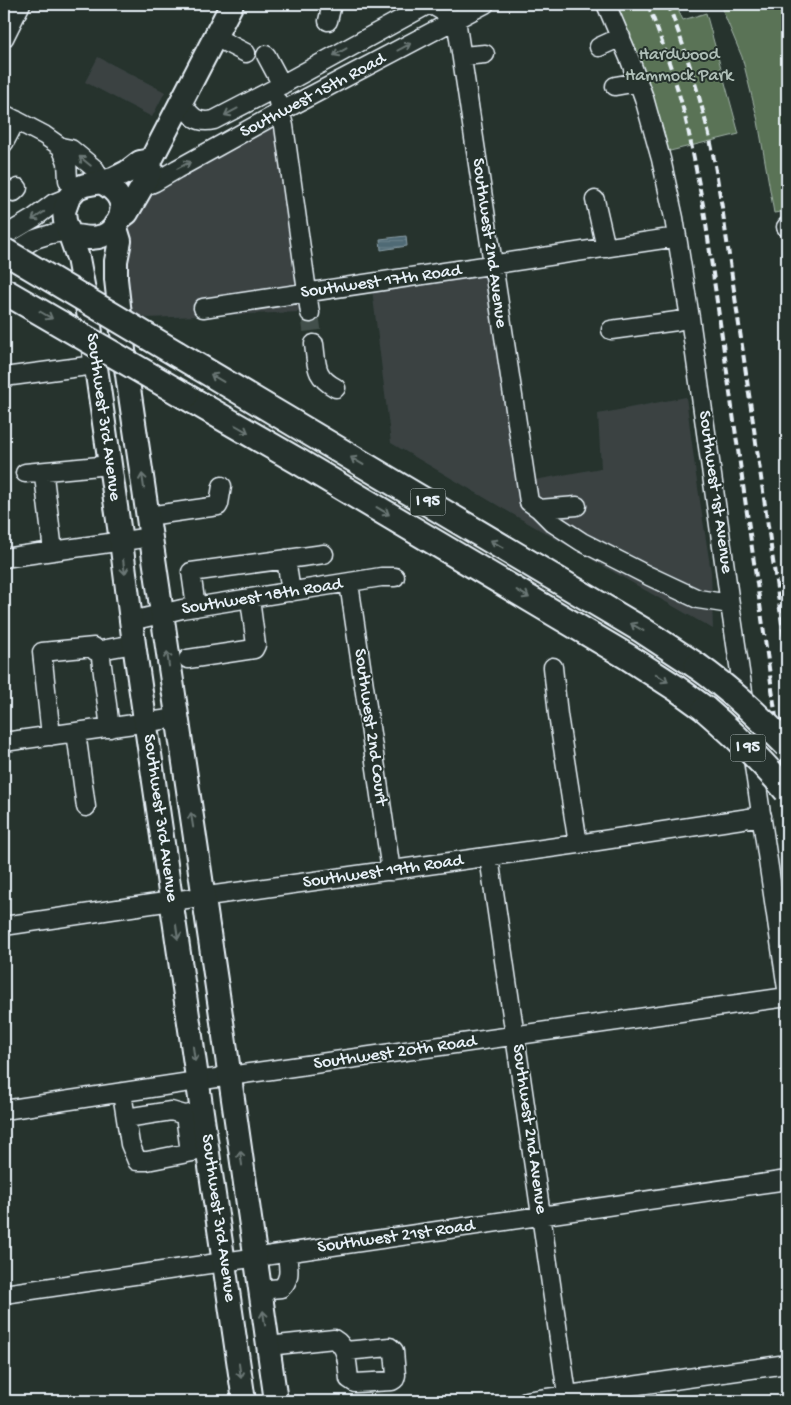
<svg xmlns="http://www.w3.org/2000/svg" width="791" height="1405" font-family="'Gochi Hand',sans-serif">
<defs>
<pattern id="water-rules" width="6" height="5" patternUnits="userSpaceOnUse" patternTransform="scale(1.25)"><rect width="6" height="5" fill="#4f6a74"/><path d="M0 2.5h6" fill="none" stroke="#688089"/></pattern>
</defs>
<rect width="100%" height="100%" fill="#26332d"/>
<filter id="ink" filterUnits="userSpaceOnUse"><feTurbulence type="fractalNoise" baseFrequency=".02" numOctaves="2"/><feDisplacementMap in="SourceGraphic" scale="10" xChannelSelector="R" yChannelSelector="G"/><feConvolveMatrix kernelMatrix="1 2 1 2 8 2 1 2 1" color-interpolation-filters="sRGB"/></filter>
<g filter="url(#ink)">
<path fill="#3a4343" d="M98 57 165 92 152 117 85 82Z
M275 120 301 312 147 318 125 310 123 245 131 222 150 194Z
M500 270 535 480 601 468 598 414 686 397 696 475 711 572 713 629 521 519 391 443 372 289Z"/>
<path fill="#5a7357" stroke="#a1b2a8" d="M613 4H675L683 20 706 13 739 134 666 152Z
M720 4H787V211L774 213 758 121 742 57Z"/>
<path fill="url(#water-rules)" stroke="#8ca0a9" d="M406 236 407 246 381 250 380 239Z"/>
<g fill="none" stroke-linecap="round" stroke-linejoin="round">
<path stroke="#43504b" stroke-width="18" stroke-dasharray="18 9" stroke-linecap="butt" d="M310 313 314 344"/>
<defs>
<path id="minor" d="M430 4 456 19 529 502 539 509 577 506
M606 4 630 60 644 98 661 159 674 218 690 318 730 604 787 989
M328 21 332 4
M215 37 246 53
M4 38 21 4
M599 47 621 37
M266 55 282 85
M462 56 485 54
M615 86 638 82
M182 102C190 116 197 124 214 120L274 89 429 4
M278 102 284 126 310 313
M4 114 44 135 61 147 71 149 95 169 101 182
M4 143 16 120
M61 147 67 162 68 180 73 192
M4 188 14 192 18 188
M141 188 155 182 177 169 280 112 485 4
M595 200 606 248
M786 227 787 226
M4 236 34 218 54 203 69 197
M4 258 35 239 51 234 69 231
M203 308 677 237
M611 330 677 321 690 318
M314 344C317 365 314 376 336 388
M4 377 95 365
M25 473 110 465
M44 476 53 551
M539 509 553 523 582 542 649 576 698 599 730 604
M148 516 218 506 219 504 222 486
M4 558 151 537
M286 559 291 592
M349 583 391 871
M196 607 191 572 324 554
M131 621 182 609 381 577H395
M100 650 110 728
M188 659 254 649 256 645 250 599
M553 667 558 715 578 844
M76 732 86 807
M51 736 42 652 94 647 95 651 134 644
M4 742 177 718
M489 857 568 1401
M4 926 151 904 578 844 762 816
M122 1093 130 1144 137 1161H147L208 1149
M4 1110 250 1073 787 997
M126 1118 171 1111 185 1115
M190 1152 185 1115 197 1113
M260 1290 281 1288C292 1279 288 1266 287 1253
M4 1294 787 1180
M268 1346 334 1339C348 1347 347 1364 349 1379L355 1383 392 1381 395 1379 396 1375 394 1351 390 1347 345 1351
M526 1401 787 1364"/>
<path id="major" d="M151 160 140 162 127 172 113 179 101 182 85 185 77 188 69 197 64 211 65 221 78 258 88 312 121 541 134 644 244 1401
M119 219 127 213 150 173 151 160 232 4
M115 225 120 241 116 261V279L126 368 219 1001 276 1401
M71 235C82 237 92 240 102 236 109 234 113 229 117 223 128 204 118 191 101 182"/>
<path id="highway" d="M177 354 642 630 697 666
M185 396 296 460 628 657 676 688 705 709"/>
</defs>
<use href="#minor" stroke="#e8f1f8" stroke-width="21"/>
<use href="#major" stroke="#e8f1f8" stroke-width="26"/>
<use href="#highway" stroke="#e8f1f8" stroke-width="29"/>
<use href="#minor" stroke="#26332d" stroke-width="18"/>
<use href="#major" stroke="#26332d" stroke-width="22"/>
<use href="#highway" stroke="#26332d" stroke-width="25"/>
<path stroke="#e8f1f8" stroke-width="4" stroke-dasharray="8 4" stroke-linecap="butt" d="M648 4C659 34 670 63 679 94 690 132 696 171 704 210L787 795
M668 4C685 48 699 93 710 139 715 162 718 185 722 207L787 658"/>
<defs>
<path id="highway-bridge" d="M4 251 177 354
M4 291 185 396
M697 666C730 689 759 717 787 745
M705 709C734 734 762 761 787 791"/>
</defs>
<use href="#highway-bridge" stroke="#e8f1f8" stroke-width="29" stroke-linecap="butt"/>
<use href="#highway-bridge" stroke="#26332d" stroke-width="25"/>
</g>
<defs><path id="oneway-shaft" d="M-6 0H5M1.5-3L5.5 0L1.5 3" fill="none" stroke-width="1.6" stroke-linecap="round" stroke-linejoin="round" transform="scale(1.25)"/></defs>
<g stroke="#6a7674">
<use href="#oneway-shaft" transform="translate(404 47) rotate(-28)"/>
<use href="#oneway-shaft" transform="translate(340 52) rotate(151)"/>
<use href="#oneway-shaft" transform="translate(231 112) rotate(152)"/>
<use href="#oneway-shaft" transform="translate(85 161) rotate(-141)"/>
<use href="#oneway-shaft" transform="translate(184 165) rotate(-28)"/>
<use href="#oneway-shaft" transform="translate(38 216) rotate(146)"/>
<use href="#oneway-shaft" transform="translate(46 315) rotate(30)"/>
<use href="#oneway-shaft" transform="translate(217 378) rotate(-149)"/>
<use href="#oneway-shaft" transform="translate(242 429) rotate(30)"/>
<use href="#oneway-shaft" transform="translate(357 461) rotate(-149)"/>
<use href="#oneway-shaft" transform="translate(143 481) rotate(-98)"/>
<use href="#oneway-shaft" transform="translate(383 511) rotate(31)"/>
<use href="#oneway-shaft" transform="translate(497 544) rotate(-149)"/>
<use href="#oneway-shaft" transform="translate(124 567) rotate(83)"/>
<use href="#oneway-shaft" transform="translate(523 594) rotate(31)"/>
<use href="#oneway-shaft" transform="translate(637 627) rotate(-149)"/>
<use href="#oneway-shaft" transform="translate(168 659) rotate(-98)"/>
<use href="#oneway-shaft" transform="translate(662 678) rotate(34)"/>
<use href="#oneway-shaft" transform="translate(192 820) rotate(-99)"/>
<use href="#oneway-shaft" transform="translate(177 932) rotate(82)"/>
<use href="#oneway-shaft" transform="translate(194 1054) rotate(82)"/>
<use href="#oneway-shaft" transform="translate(241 1158) rotate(-98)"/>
<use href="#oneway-shaft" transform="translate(264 1318) rotate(-98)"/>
<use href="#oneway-shaft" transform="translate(240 1371) rotate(82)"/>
</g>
</g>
<g text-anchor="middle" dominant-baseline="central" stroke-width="4" stroke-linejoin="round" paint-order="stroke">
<g fill="#26332d" stroke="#aeb8bb" stroke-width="1">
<rect x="410.5" y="488.5" width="35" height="27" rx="4"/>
<rect x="730.5" y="734.5" width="35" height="27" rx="4"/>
</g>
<g font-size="16" font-weight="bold" fill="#e8f1f8">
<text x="428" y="502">I 95</text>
<text x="748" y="748">I 95</text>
</g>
<g font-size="18" fill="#afbfb8" stroke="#26332d">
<text x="679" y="55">Hardwood<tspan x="679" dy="21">Hammock Park</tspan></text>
</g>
<g font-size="18" fill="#e8f1f8" stroke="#26332d">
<text transform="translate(313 96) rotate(-28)">Southwest 15th Road</text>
<text transform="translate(489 243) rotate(82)">Southwest 2nd Avenue</text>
<text transform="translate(381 282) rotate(-8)">Southwest 17th Road</text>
<text transform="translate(103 417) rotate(82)">Southwest 3rd Avenue</text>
<text transform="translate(715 492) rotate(82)">Southwest 1st Avenue</text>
<text transform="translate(262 597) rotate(-9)">Southwest 18th Road</text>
<text transform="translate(370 727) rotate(82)">Southwest 2nd Court</text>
<text transform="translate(160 818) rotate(82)">Southwest 3rd Avenue</text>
<text transform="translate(383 872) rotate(-8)">Southwest 19th Road</text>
<text transform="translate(395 1053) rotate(-8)">Southwest 20th Road</text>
<text transform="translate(529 1129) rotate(82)">Southwest 2nd Avenue</text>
<text transform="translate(218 1218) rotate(82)">Southwest 3rd Avenue</text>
<text transform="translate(396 1237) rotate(-8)">Southwest 21st Road</text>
</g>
</g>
<rect width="791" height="1405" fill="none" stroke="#26332d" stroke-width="20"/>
<rect x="10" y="10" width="771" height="1385" fill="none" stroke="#e8f1f8" stroke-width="2" filter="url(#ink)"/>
</svg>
